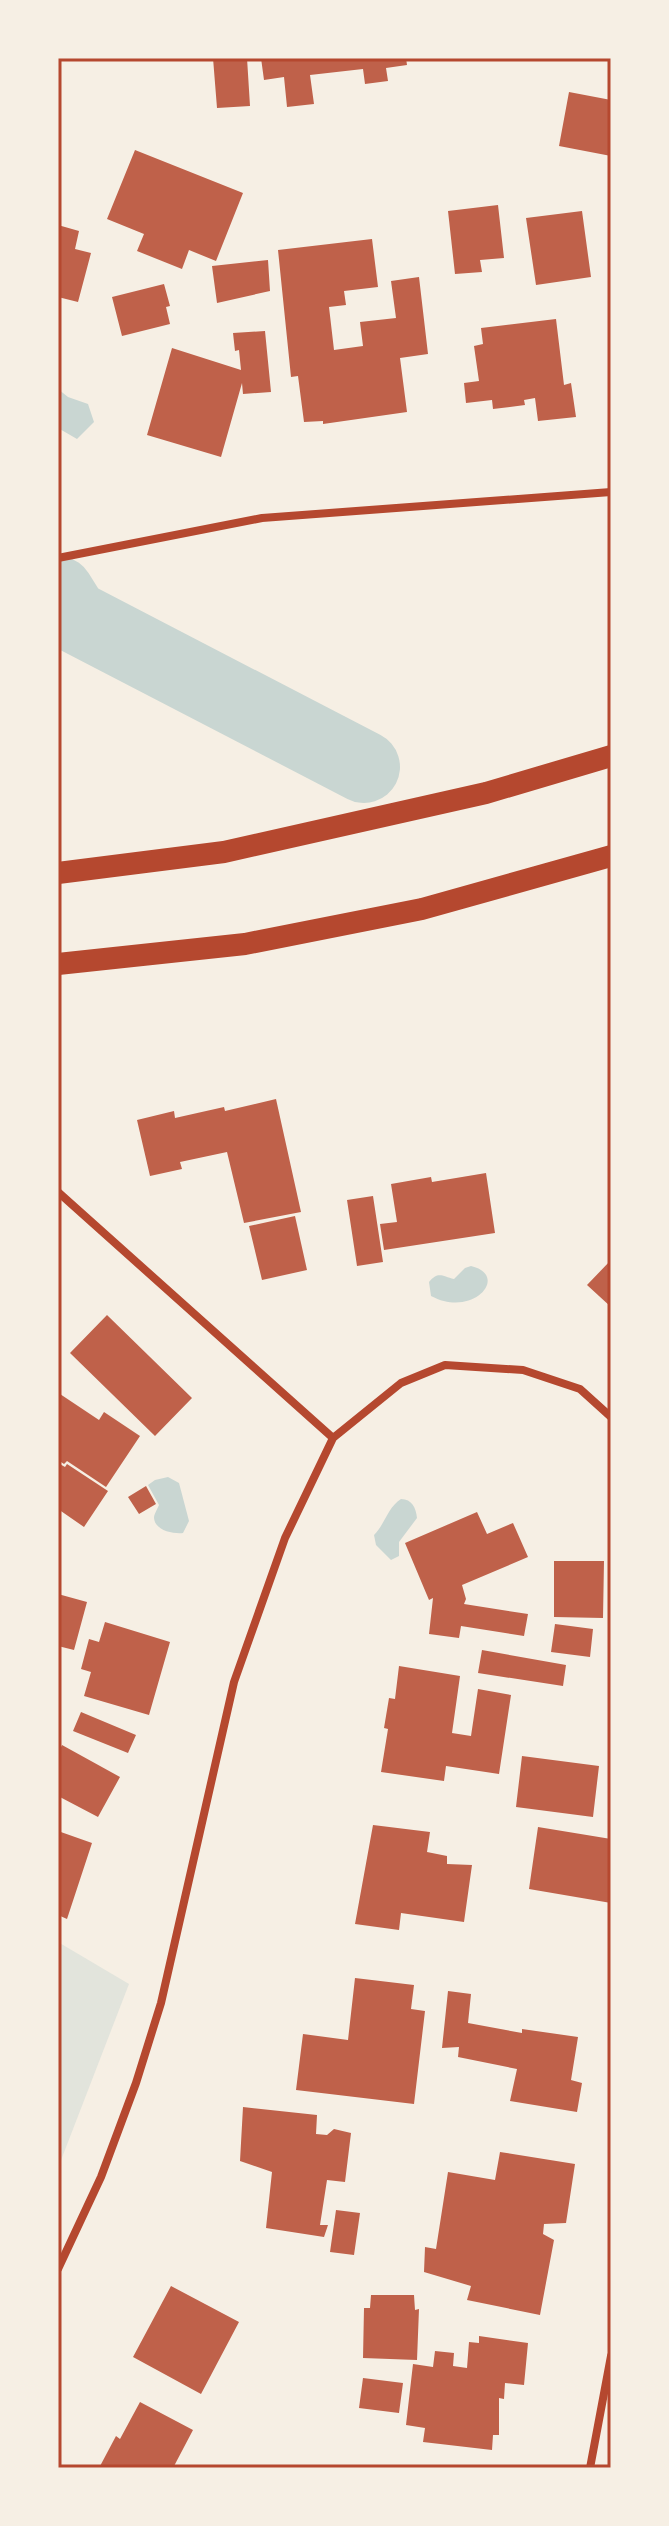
<svg xmlns="http://www.w3.org/2000/svg" width="669" height="2526" font-family="'Titillium Web',sans-serif">
<rect width="100%" height="100%" fill="#f6efe4"/>
<path fill="#e2e4dc" d="M58 1942 129 1984 58 2168Z"/>
<path fill="#c9d6d2" d="M58 389 68 397 88 404 94 422 77 439 58 428Z
M471 1266C510 1275 474 1319 431 1296L429 1282C438 1271 442 1276 454 1279L465 1268Z
M168 1477 179 1483 189 1521 183 1533C174 1534 155 1531 154 1518 154 1514 157 1510 159 1505L148 1485 155 1480Z
M401 1499C412 1499 416 1508 417 1518L399 1542V1556L391 1560 376 1545 374 1535C385 1524 388 1507 401 1499Z"/>
<g fill="none" stroke-linecap="round" stroke-linejoin="round">
<path stroke="#c9d6d2" stroke-width="72" d="M58 592 73 616 364 767"/>
</g>
<path fill="#bf614a" d="M213 58H247L250 106 217 108Z
M261 58H406L407 65 386 68 388 81 365 84 363 69 310 75 314 104 287 107 284 77 264 80Z
M569 92 611 100V156L559 146Z
M135 150 243 193 216 261 189 250 182 269 137 251 144 234 107 219Z
M498 205 504 258 480 260 482 272 455 274 448 211Z
M582 211 591 277 536 285 526 218Z
M58 225 79 231 75 249 91 253 78 302 58 297Z
M372 239 378 287 344 291 346 305 329 307 334 350 363 346 360 322 396 318 391 281 419 277 428 354 400 358 407 412 323 424V421L304 422 298 376 291 377 278 250Z
M268 260 270 291 217 303 212 266Z
M164 284 170 306 166 307 170 324 122 336 112 297Z
M556 319 564 385 571 383 576 417 538 421 535 398 524 400 525 405 493 409 492 400 466 403 464 383 479 381 474 346 483 344 481 328Z
M265 331 271 392 243 394 242 383 221 457 147 435 172 348 241 370 239 350 235 351 233 333Z
M276 1099 301 1212 244 1223 227 1152 180 1162 182 1169 150 1176 137 1120 174 1111 175 1118 224 1107 225 1111Z
M486 1173 495 1233 384 1250 380 1224 397 1222 391 1184 431 1177 432 1182Z
M373 1196 383 1262 357 1266 347 1200Z
M295 1216 307 1270 262 1280 249 1226Z
M611 1260V1307L587 1285Z
M107 1315 192 1398 155 1436 70 1353Z
M60 1394 99 1420 104 1412 140 1436 106 1487 67 1461 64 1464 58 1460Z
M58 1463 65 1467 67 1464 108 1491 84 1527 58 1509Z
M146 1486 156 1504 139 1514 128 1497Z
M477 1512 487 1534 513 1523 528 1557 462 1585 466 1599 464 1604 528 1614 524 1636 461 1626 459 1638 429 1634 433 1598 429 1600 405 1543Z
M554 1561H604L603 1618 554 1617Z
M58 1594 87 1602 74 1650 58 1646Z
M105 1622 170 1642 149 1715 84 1696 91 1672 81 1669 89 1639 99 1642Z
M555 1624 593 1629 590 1657 551 1652Z
M482 1650 566 1665 563 1686 478 1673Z
M399 1666 460 1676 452 1733 471 1736 478 1689 511 1695 499 1774 446 1766 444 1781 381 1772 388 1729 384 1728 389 1698 395 1699Z
M81 1712 136 1735 128 1753 73 1731Z
M62 1745 120 1777 98 1817 58 1796V1753Z
M522 1756 599 1766 593 1817 516 1807Z
M373 1825 430 1832 427 1852 447 1856V1864L472 1865 464 1922 401 1913 399 1930 355 1924Z
M538 1827 611 1839V1903L529 1889Z
M58 1831 92 1843 67 1919 58 1915Z
M355 1978 414 1985 411 2009 425 2011 414 2104 296 2090 303 2034 348 2040Z
M448 1991 471 1994 468 2023 522 2033V2029L578 2037 571 2080 582 2083 577 2112 510 2101 517 2069 458 2057 459 2047 442 2048Z
M243 2107 317 2115 316 2134 327 2135 334 2129 351 2133 345 2182 327 2180 320 2225H328L324 2237 266 2228 272 2172 240 2161Z
M500 2152 575 2164 566 2223 544 2224 543 2234 554 2240 540 2315 467 2300 471 2286 424 2272 425 2247 436 2249 448 2172 495 2180Z
M336 2210 360 2213 354 2255 330 2252Z
M171 2286 239 2322 201 2394 133 2357Z
M371 2295H414L415 2310 419 2309 417 2360 363 2358 364 2308H370Z
M479 2336 528 2343 524 2385 505 2383 504 2399 499 2398V2435H493L492 2450 423 2442 425 2428 406 2425 413 2364 433 2367 435 2351 454 2353 453 2366 467 2368 469 2342 479 2343Z
M363 2378 403 2383 399 2413 359 2408Z
M140 2402 193 2430 173 2468H99L116 2436 120 2439Z"/>
<g fill="none" stroke-linecap="round" stroke-linejoin="round">
<path stroke="#b5482f" stroke-width="8" d="M58 558 262 518 611 492
M58 1192 333 1438
M58 2269 101 2177 136 2083 161 2003 234 1682 285 1538 333 1438 401 1383 445 1365 523 1370 580 1389 611 1417
M590 2468 611 2356"/>
<path stroke="#b5482f" stroke-width="22" d="M58 873 224 852 486 793 611 756
M58 964 245 944 422 909 611 856"/>
</g>
<rect width="669" height="2526" fill="none" stroke="#f6efe4" stroke-width="120"/>
<rect x="60" y="60" width="549" height="2406" fill="none" stroke="#b5482f" stroke-width="3"/>
</svg>
